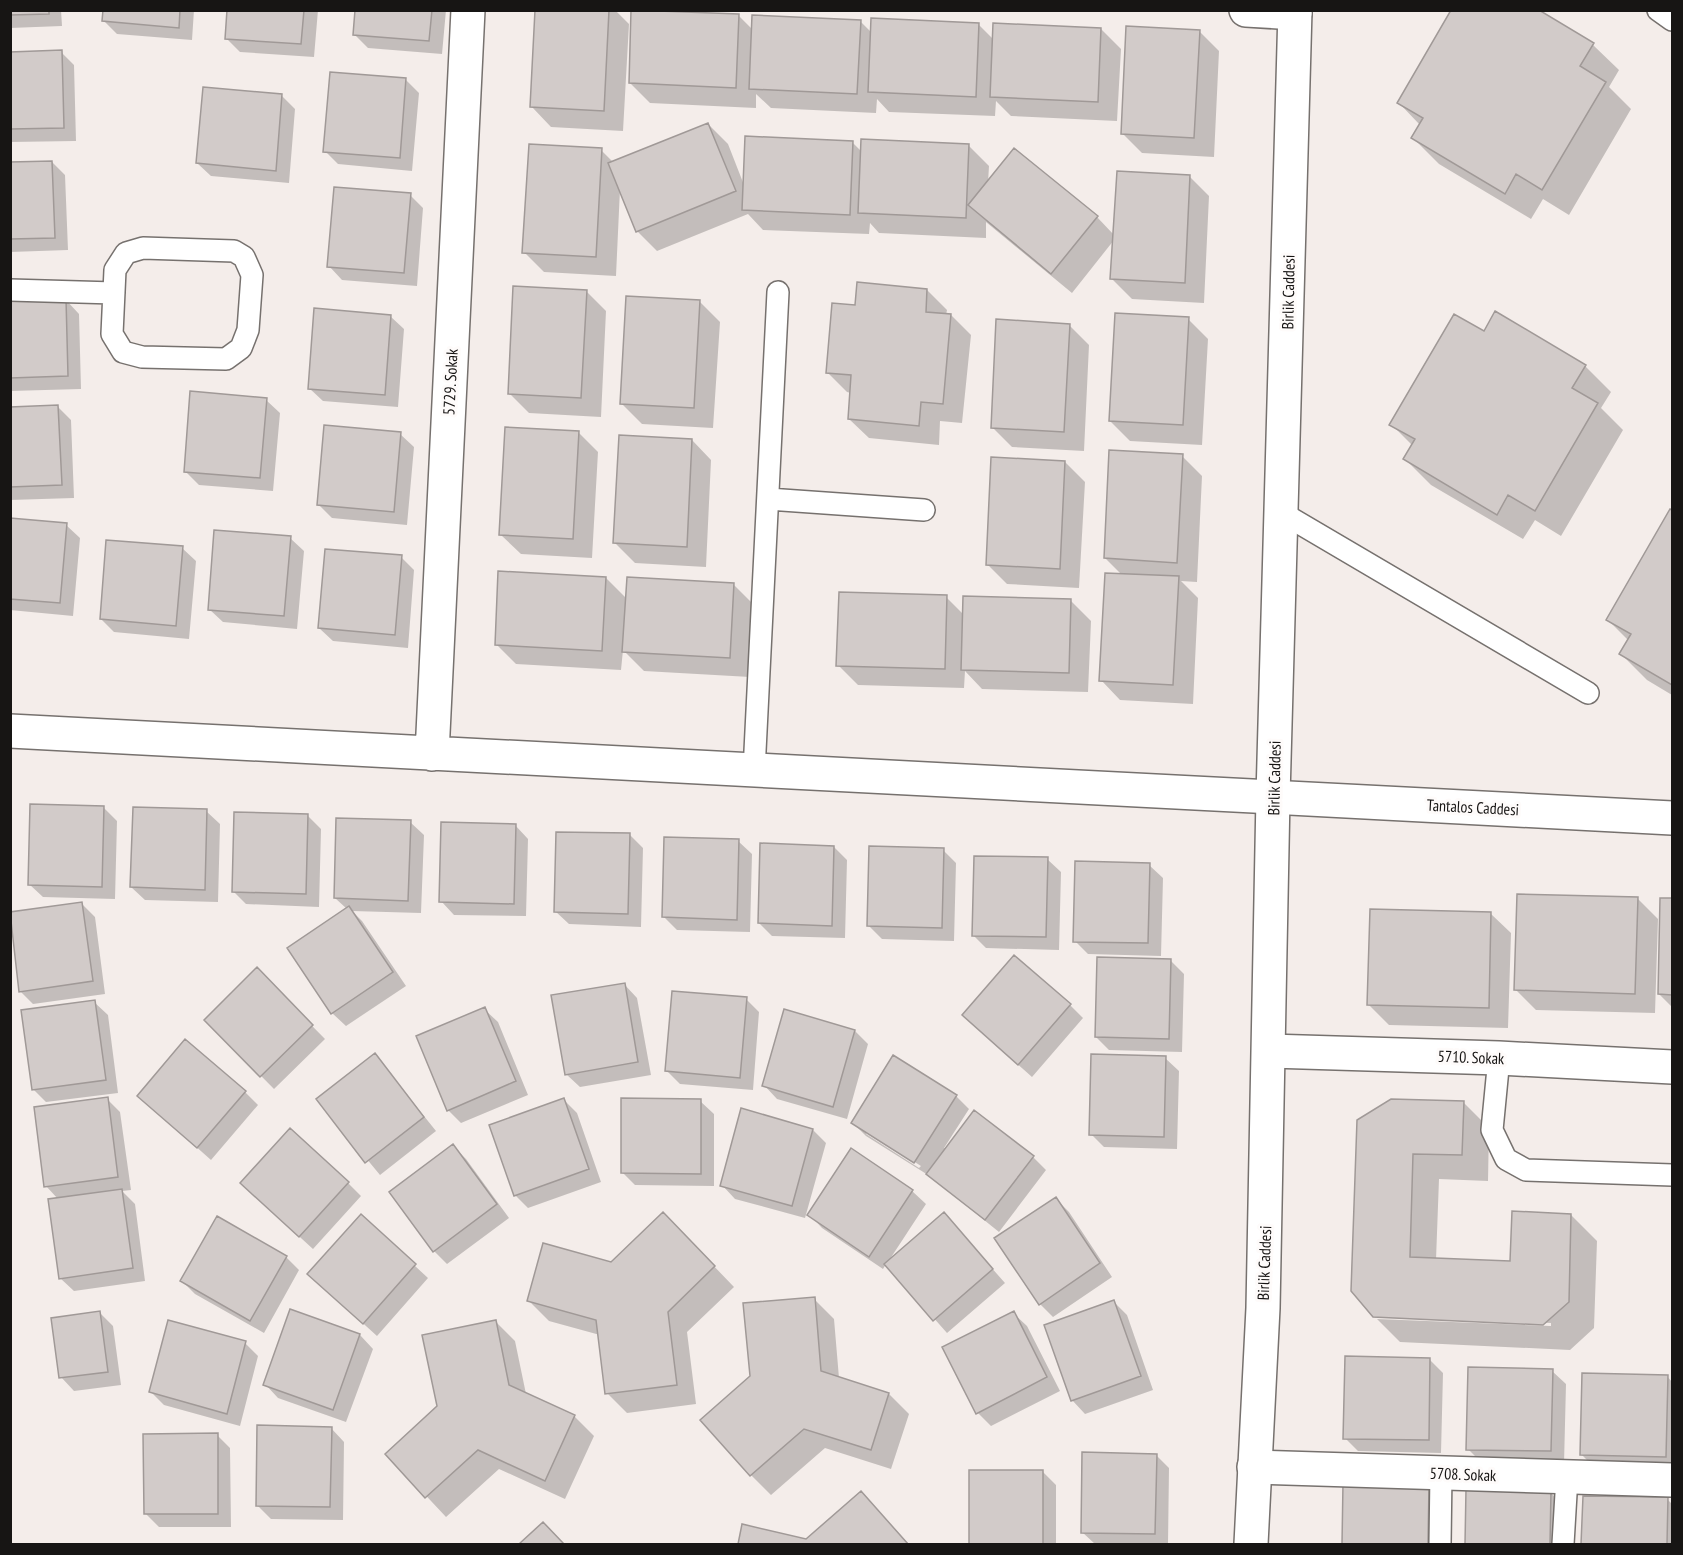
<svg xmlns="http://www.w3.org/2000/svg" width="1683" height="1555" font-family="'PT Sans Narrow',sans-serif">
<rect width="100%" height="100%" fill="#f4edea"/>
<path fill="#0003" fill-rule="evenodd" d="M10 10H61L62 26 10 28Z
M105 10H194L192 40 117 34 104 21Z
M229 10H318L314 57 240 52 226 38Z
M356 10H446L442 54 368 48 354 34Z
M536 10H615L629 24 623 131 551 127 532 107Z
M739 16 753 30 860 21 872 33 978 24 994 40 1101 29 1121 49 1117 121 1011 116 996 101 995 116 889 112 877 99 876 113 771 108 756 94V108L650 103 630 83Z
M1199 31 1219 51 1214 157 1142 153 1122 133Z
M1593 45 1619 70 1609 87 1631 109 1569 215 1543 199 1531 219 1439 164 1413 138 1420 125 1399 103Z
M61 52 74 65 76 141 10 142V53Z
M406 80 419 93 412 171 338 164 325 151Z
M282 96 295 109 289 183 211 176 197 163Z
M708 124 728 144 744 185 852 142 862 152 969 146 989 166 988 183 1097 217 1114 235 1189 176 1209 196 1204 303 1132 299 1112 279 1114 240 1072 293 986 222V238L879 233 870 223 869 234 763 230 748 214 657 251 637 231 620 189 616 276 544 272 524 252 601 150 614 163Z
M52 162 65 175 68 250 10 252V163Z
M410 195 423 208 417 286 342 280 329 266Z
M927 290 947 310 946 315H951L971 335 962 423 940 421 939 445 869 438 849 419 851 393 847 392 827 372 856 307Z
M586 291 606 311 601 417 529 413 509 393Z
M66 300 79 314 81 389 10 391V302Z
M700 302 720 322 713 428 642 424 622 404Z
M390 316 404 329 398 407 323 401 309 388Z
M1188 319 1208 339 1202 445 1130 441 1110 421Z
M1069 325 1089 345 1084 451 1012 447 992 427Z
M1484 333 1585 366 1611 392 1601 408 1623 430 1561 536 1535 520 1523 539 1431 485 1405 459 1413 446 1391 424Z
M266 400 280 413 273 491 199 485 185 471Z
M58 407 71 420 74 498 10 500V408Z
M578 432 598 452 592 558 521 554 501 535Z
M400 434 414 447 407 525 332 518 319 505Z
M692 440 711 460 706 567 635 563 615 543Z
M1182 456 1202 476 1197 582 1181 581 1198 598 1193 704 1120 700 1101 680 1122 575 1105 558Z
M1065 462 1085 482 1079 588 1007 584 987 564Z
M1671 511 1672 512V695L1647 680 1621 654 1629 641 1607 619Z
M10 520 66 525 80 538 73 616 10 610Z
M290 538 304 551 297 629 223 622 209 609Z
M182 548 196 561 189 639 114 632 101 619Z
M401 557 414 570 408 648 333 641 319 628Z
M606 578 627 599 734 585 754 605 750 677 644 671 623 650 621 670 516 664 496 644Z
M946 597 964 615 1071 601 1091 621 1088 692 982 689 965 671 964 688 858 685 838 665Z
M104 808 117 821 115 899 43 897 29 884Z
M206 811 220 824 218 902 145 900 131 887Z
M308 816 321 829 319 907 246 904 233 891Z
M410 822 424 835 421 913 352 911 362 921 406 986 346 1026 332 1013 347 909 335 898Z
M515 825 528 839 526 916 454 915 441 901Z
M630 835 643 848 641 927 569 924 555 911Z
M738 841 752 854 750 932 677 930 664 917Z
M834 847 847 860 845 938 772 936 759 923Z
M943 850 956 863 954 941 882 939 869 926Z
M1047 859 1061 872 1059 950 986 948 973 935Z
M1149 865 1163 878 1161 956 1088 954 1075 941Z
M1638 899 1658 919 1655 1013 1536 1010 1516 990Z
M1661 900H1672V1007L1659 994Z
M81 903 95 917 105 994 33 1004 20 991 10 913Z
M1491 914 1511 933 1508 1028 1389 1025 1369 1005Z
M1171 961 1184 974 1182 1052 1109 1050 1096 1037Z
M257 970 325 1039 274 1089 206 1020Z
M624 984 637 998 651 1075 580 1087 566 1074Z
M746 999 759 1012 753 1090 680 1084 667 1071Z
M94 1002 108 1015 118 1093 46 1102 33 1089Z
M1070 1005 1083 1018 1032 1077 977 1028Z
M484 1009 498 1022 528 1095 461 1123 448 1110Z
M855 1031 868 1044 847 1119 777 1099 764 1085Z
M375 1055 436 1131 380 1175 318 1100Z
M1165 1058 1179 1071 1177 1149 1104 1147 1091 1134Z
M245 1092 258 1105 211 1160 139 1096Z
M956 1096 969 1109 944 1148 1033 1157 1046 1170 999 1232 928 1175 866 1136 853 1123ZM866 1131 921 1166 919 1168 866 1134Z
M107 1099 120 1112 131 1190 122 1191 135 1204 145 1281 74 1291 60 1278 58 1199 46 1186Z
M564 1100 577 1113 601 1182 528 1208 515 1195Z
M700 1101 714 1114V1186L635 1185 622 1172Z
M1463 1102 1489 1128 1488 1181 1439 1179 1436 1260 1512 1262 1571 1215 1597 1241 1594 1328 1570 1350 1400 1342 1377 1319 1551 1326V1323L1376 1316V1318L1352 1291 1359 1121Z
M813 1130 826 1143 805 1218 735 1199 722 1185Z
M453 1146 466 1159 509 1218 447 1264 434 1251 391 1192Z
M852 1150 912 1191 926 1204 888 1262 944 1214 1005 1283 947 1333 886 1264 883 1269 822 1228 809 1214Z
M348 1183 361 1196 313 1249 255 1196Z
M1056 1199 1069 1212 1112 1277 1053 1317 1040 1304Z
M361 1216 428 1278 377 1336 323 1287Z
M683 1234 734 1287 687 1332 696 1404 627 1413 607 1393 600 1335 549 1321 529 1301Z
M286 1257 299 1270 264 1333 195 1294 182 1281Z
M814 1299 834 1319 839 1378 889 1394 909 1414 891 1469 825 1448 771 1495 751 1475V1377Z
M1114 1302 1127 1315 1153 1390 1085 1414 1072 1400Z
M291 1311 360 1335 373 1349 346 1422 278 1398 265 1384Z
M100 1313 113 1326 121 1385 74 1391 61 1377Z
M1013 1313 1027 1326 1060 1391 991 1426 978 1413Z
M496 1322 515 1341 526 1394 574 1416 594 1436 565 1499 499 1469 446 1517 387 1454 438 1406Z
M245 1343 258 1356 240 1426 164 1405 151 1392Z
M1430 1360 1443 1373 1441 1453 1358 1451 1345 1438Z
M1552 1371 1566 1384 1564 1464 1481 1462 1468 1449Z
M1667 1376 1672 1382V1469L1595 1468 1582 1455Z
M331 1428 344 1442 343 1520 271 1519 257 1505Z
M217 1435 230 1448 231 1527H159L146 1514Z
M1156 1455 1169 1468 1168 1544H1095L1082 1532Z
M970 1472H1043L1056 1485V1544H970Z
M1345 1485 1428 1487 1442 1500 1441 1544H1343Z
M1467 1491 1550 1492 1564 1506 1563 1544H1466Z
M861 1493 909 1544H739L744 1526 807 1541Z
M1584 1497 1667 1499 1672 1504V1544H1583Z
M543 1524 563 1544H521Z"/>
<path fill="#d2cbc9" stroke="#a09997" stroke-width="1.5" d="M10 10H49V14L10 15Z
M103 10H180L179 28 102 21Z
M227 10H304L301 44 225 39Z
M355 10H432L429 41 353 35Z
M535 10H609L604 111 530 107Z
M631 10 739 14 736 88 629 83Z
M1451 10H1539L1594 43 1580 66 1606 82 1542 190 1516 174 1505 194 1411 138 1423 118 1397 103Z
M752 15 861 20 857 94 749 89Z
M871 18 979 23 976 97 868 92Z
M993 23 1101 28 1098 102 990 97Z
M1126 26 1200 30 1194 138 1121 134Z
M62 50 64 128 10 129V52Z
M330 72 406 78 400 158 323 152Z
M203 87 282 94 276 171 196 163Z
M708 123 736 191 636 232 608 163Z
M745 136 853 141 850 215 742 210Z
M861 139 969 144 966 218 858 213Z
M529 144 602 148 596 257 522 253Z
M1014 148 1098 216 1051 274 968 205Z
M52 161 55 238 10 239V162Z
M1117 171 1190 175 1185 283 1110 279Z
M334 187 411 193 404 273 327 267Z
M857 282 927 289 926 312 951 314 943 404 921 402 919 426 848 419 851 375 826 373 832 303 855 305Z
M513 286 587 290 581 398 508 394Z
M626 296 700 300 694 408 620 404Z
M66 299 68 376 10 378V300Z
M314 308 391 315 385 395 308 389Z
M1495 311 1586 365 1572 388 1598 403 1535 511 1508 495 1497 515 1403 459 1415 439 1389 425 1454 314 1484 331Z
M1115 313 1189 317 1183 425 1109 421Z
M996 319 1070 324 1064 432 991 428Z
M190 391 267 398 260 478 184 472Z
M58 405 62 485 10 487V407Z
M324 425 401 432 394 512 317 505Z
M505 427 579 431 573 539 499 535Z
M619 435 692 439 687 547 613 543Z
M1109 450 1183 454 1177 563 1104 558Z
M991 457 1065 461 1060 569 986 565Z
M1670 509 1672 510V685L1619 654 1631 634 1606 620Z
M10 518 67 523 60 603 10 599Z
M214 530 291 536 284 616 208 610Z
M106 540 183 546 176 626 100 619Z
M325 549 402 555 395 635 318 628Z
M498 571 606 577 602 651 495 645Z
M1105 573 1179 576 1173 685 1099 681Z
M627 577 734 583 730 658 622 652Z
M839 592 947 595 945 669 836 666Z
M963 596 1071 599 1069 673 961 670Z
M30 804 104 806 102 887 28 885Z
M133 807 207 809 205 890 130 887Z
M234 812 308 814 306 894 232 892Z
M336 818 411 820 408 901 334 898Z
M441 822 516 824 514 904 439 902Z
M556 832 630 833 628 914 554 912Z
M664 837 739 839 737 920 662 917Z
M760 843 834 846 832 926 758 923Z
M869 846 944 848 942 928 867 926Z
M974 856 1048 857 1046 937 972 936Z
M1075 861 1150 863 1148 943 1073 942Z
M1517 894 1638 897 1635 994 1514 990Z
M1660 898H1672V995L1658 994Z
M82 902 93 981 19 992 10 912Z
M349 906 393 972 331 1014 287 948Z
M1370 909 1491 912 1489 1008 1367 1005Z
M1014 955 1071 1004 1018 1065 962 1015Z
M1097 957 1171 959 1169 1039 1095 1037Z
M257 967 313 1025 260 1077 204 1020Z
M625 983 638 1062 565 1075 551 995Z
M672 991 747 997 740 1078 665 1071Z
M95 1000 106 1080 32 1090 21 1010Z
M485 1007 516 1081 447 1111 416 1036Z
M784 1009 855 1030 833 1107 762 1086Z
M185 1039 246 1091 197 1148 137 1096Z
M375 1053 424 1117 365 1163 316 1099Z
M1091 1054 1166 1056 1164 1137 1089 1135Z
M893 1055 957 1095 914 1163 851 1123Z
M108 1097 118 1177 44 1187 34 1107Z
M564 1098 589 1169 514 1196 489 1125Z
M621 1098 701 1099V1174L621 1173Z
M1391 1099 1464 1101 1462 1155 1413 1154 1410 1257 1510 1261 1512 1211 1571 1214 1569 1302 1543 1325 1373 1317 1351 1291 1357 1120Z
M741 1108 813 1129 792 1206 720 1186Z
M974 1110 1034 1156 985 1220 926 1174Z
M290 1128 349 1182 299 1237 240 1183Z
M453 1144 497 1204 433 1252 389 1192Z
M851 1148 913 1190 869 1257 807 1215Z
M122 1189 133 1268 59 1279 48 1199Z
M1056 1197 1100 1263 1039 1305 994 1238Z
M663 1212 715 1266 668 1312 677 1385 605 1394 596 1320 527 1301 543 1243 611 1262Z
M944 1212 993 1269 933 1321 884 1264Z
M361 1214 416 1264 363 1324 307 1274Z
M217 1216 287 1256 250 1321 180 1281Z
M815 1297 821 1371 889 1393 871 1450 804 1429 750 1476 700 1420 750 1376 743 1303Z
M1114 1300 1141 1376 1071 1401 1044 1325Z
M290 1309 360 1334 333 1410 263 1385Z
M100 1311 108 1372 59 1378 51 1318Z
M1014 1311 1047 1377 976 1414 942 1347Z
M168 1320 246 1341 227 1414 149 1392Z
M496 1320 509 1385 575 1415 545 1481 478 1450 425 1498 385 1454 437 1406 422 1335Z
M1345 1356 1430 1358 1429 1440 1343 1439Z
M1468 1367 1553 1369 1551 1451 1466 1450Z
M1582 1373 1668 1375 1666 1457 1580 1455Z
M257 1425 332 1427 330 1507 256 1506Z
M218 1433V1514H144L143 1434Z
M1082 1452 1157 1454 1155 1534 1081 1533Z
M969 1470H1043V1544H969Z
M1343 1483 1429 1485 1428 1544H1342Z
M1466 1489 1551 1491 1550 1544H1465Z
M861 1491 908 1544H738L742 1524 806 1539Z
M1583 1496 1668 1497 1667 1544H1581Z
M543 1522 564 1544H519Z"/>
<g fill="none" stroke-linecap="round" stroke-linejoin="round">
<defs>
<path id="lane" d="M1658 10 1672 20
M143 248 234 251 244 257 252 275 248 330 241 348 226 359 142 357 123 352 112 334 115 270 126 253Z
M10 290 114 293
M768 499 924 510
M1282 513 1588 693
M754 771 778 292
M1499 1058 1492 1130 1506 1159 1526 1170 1672 1175
M1440 1544 1441 1473
M1563 1544 1567 1477"/>
<path id="street" d="M1246 10 1295 13
M10 731 1672 818
M432 754 468 10
M1269 1051 1499 1058 1672 1067
M1254 1467 1672 1480"/>
<path id="secondary" d="M1251 1544 1263 1308 1273 796 1295 10"/>
</defs>
<use href="#lane" stroke="#76716e" stroke-width="24"/>
<use href="#street" stroke="#76716e" stroke-width="36"/>
<use href="#secondary" stroke="#76716e" stroke-width="36"/>
<use href="#lane" stroke="#fff" stroke-width="21"/>
<use href="#street" stroke="#fff" stroke-width="33"/>
<use href="#secondary" stroke="#fff" stroke-width="33"/>
</g>
<g text-anchor="middle" dominant-baseline="central" stroke-width="6" stroke-linejoin="round" paint-order="stroke">
<g font-size="16" fill="#171514" stroke="#fefbfa">
<text transform="translate(1288 292) rotate(-89)">Birlik Caddesi</text>
<text transform="translate(450 382) rotate(-87)">5729. Sokak</text>
<text transform="translate(1274 778) rotate(-89)">Birlik Caddesi</text>
<text transform="translate(1473 807) rotate(3)">Tantalos Caddesi</text>
<text transform="translate(1471 1057) rotate(2)">5710. Sokak</text>
<text transform="translate(1264 1263) rotate(-88)">Birlik Caddesi</text>
<text transform="translate(1463 1474) rotate(2)">5708. Sokak</text>
</g>
</g>
<rect width="1683" height="1555" fill="none" stroke="#171514" stroke-width="24"/>
</svg>
